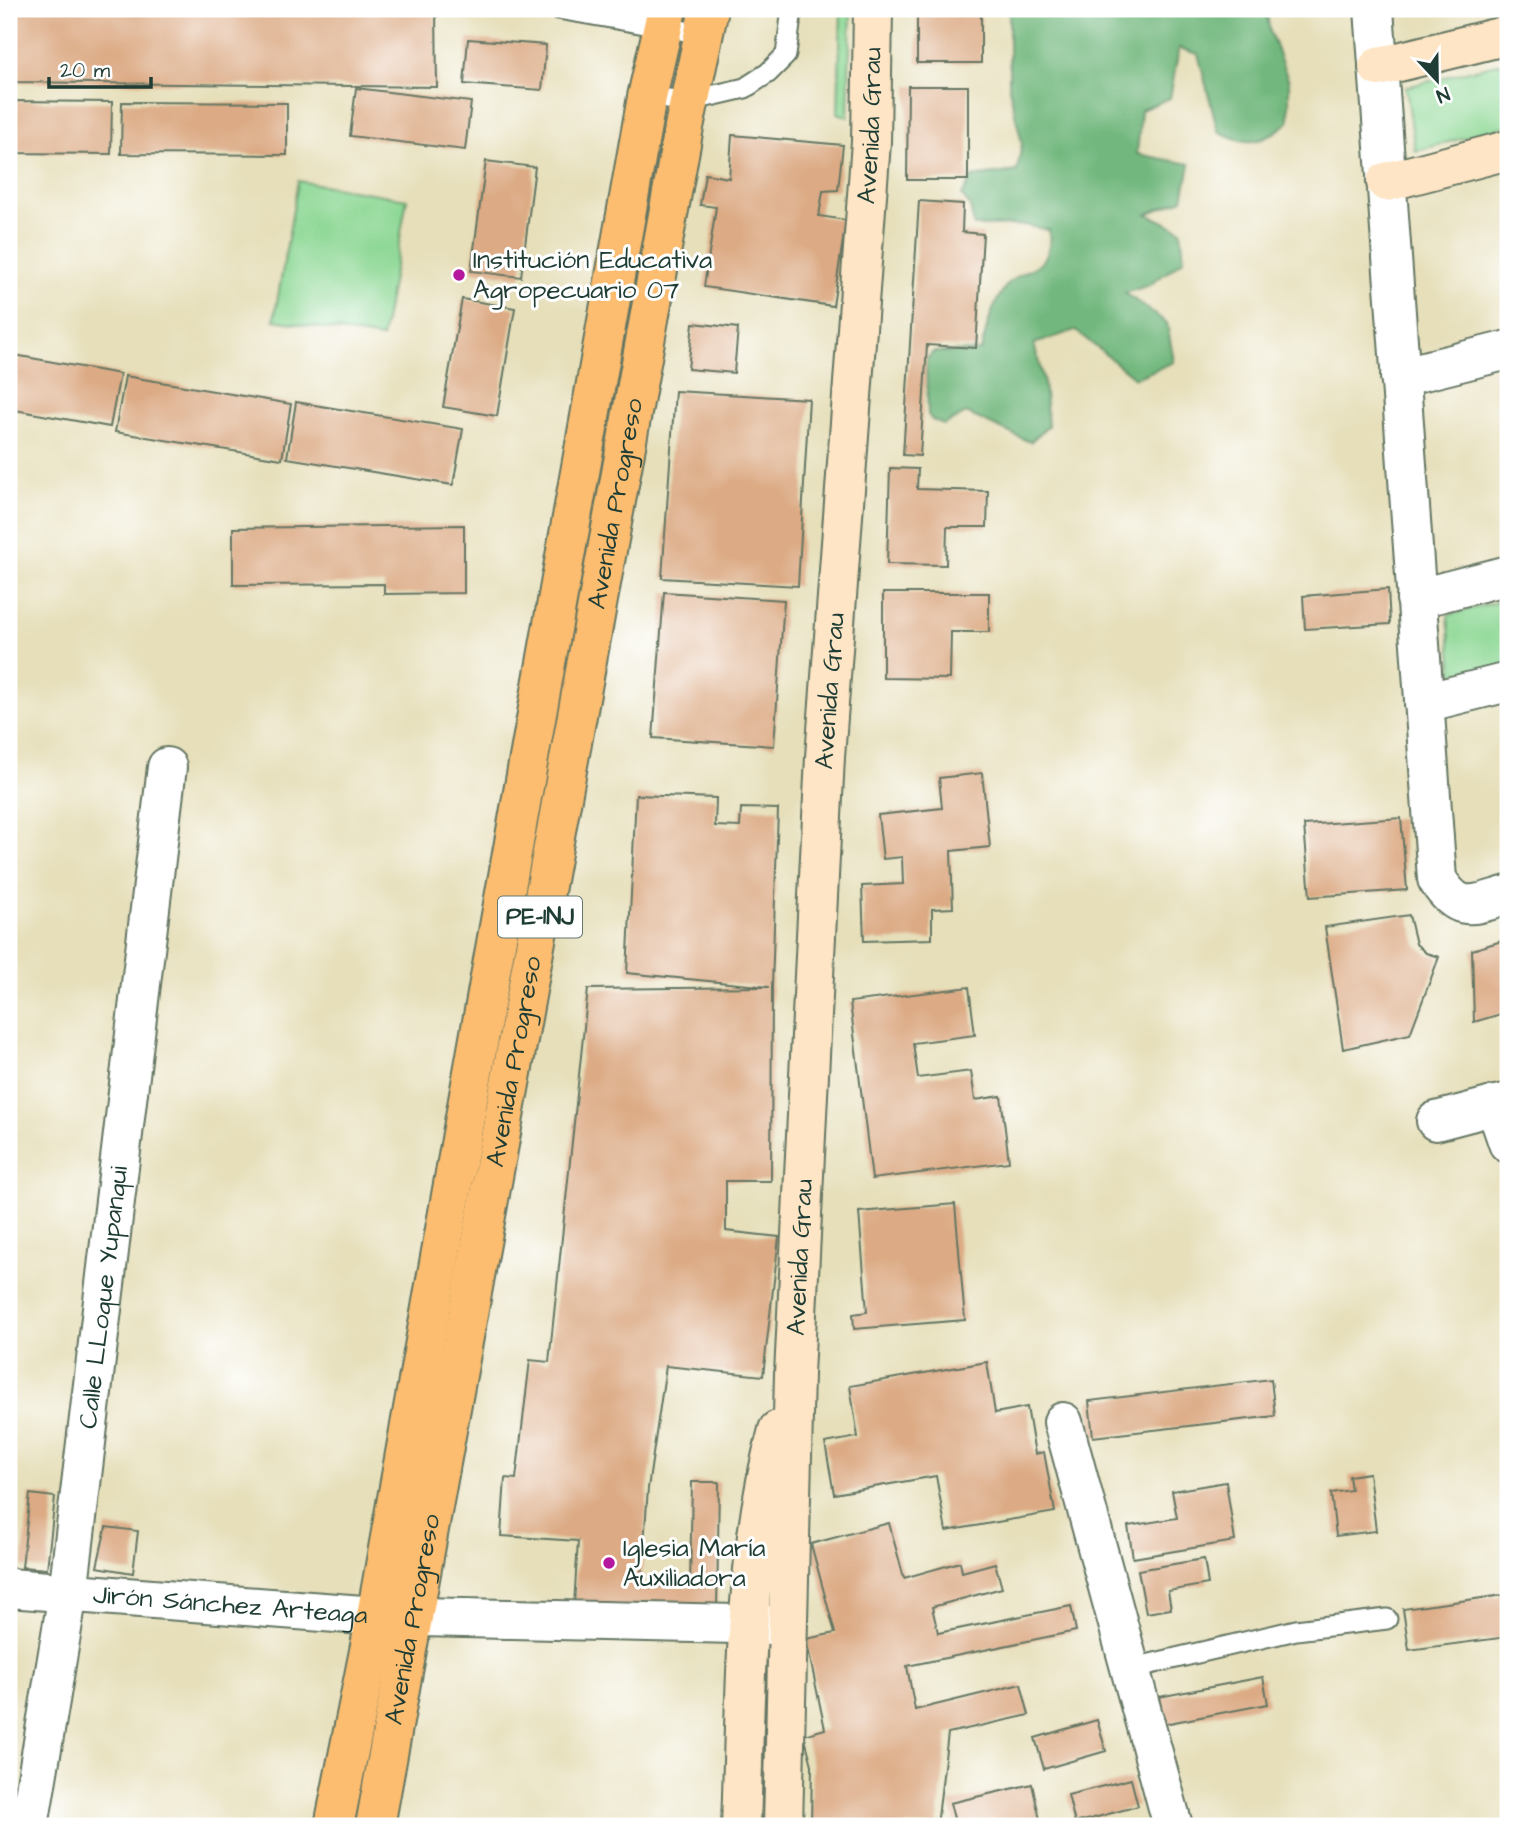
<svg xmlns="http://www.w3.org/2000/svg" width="1517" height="1835" font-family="'Architects Daughter',sans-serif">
<rect width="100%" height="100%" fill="#fff"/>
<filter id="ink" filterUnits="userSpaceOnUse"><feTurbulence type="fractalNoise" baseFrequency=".0143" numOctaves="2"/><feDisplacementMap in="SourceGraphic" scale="14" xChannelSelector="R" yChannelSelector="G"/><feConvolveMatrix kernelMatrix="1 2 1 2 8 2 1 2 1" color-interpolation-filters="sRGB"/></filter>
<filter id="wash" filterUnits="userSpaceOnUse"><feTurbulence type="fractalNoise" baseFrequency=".00686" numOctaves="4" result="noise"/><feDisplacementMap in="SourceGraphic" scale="28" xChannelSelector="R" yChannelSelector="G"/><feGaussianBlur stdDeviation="1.57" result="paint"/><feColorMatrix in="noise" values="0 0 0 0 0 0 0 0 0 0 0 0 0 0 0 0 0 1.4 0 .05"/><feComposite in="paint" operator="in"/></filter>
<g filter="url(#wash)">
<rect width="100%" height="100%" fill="#e6dfba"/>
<path fill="#8ed895" stroke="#568a64" stroke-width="2" d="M841 9H851L848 117 838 113Z
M1508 61V126L1415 151 1406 87Z
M298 181 407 199 382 338 274 320Z
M1508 599V665L1460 678 1453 675 1448 615Z"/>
<path fill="#72b87e" stroke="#487a59" stroke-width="2" d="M1009 9H1266L1270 32 1289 82V122C1262 143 1250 148 1218 131L1198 54 1179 48 1170 98 1141 110 1137 154 1190 164 1183 199 1147 214 1181 230 1184 260 1149 285 1125 293 1167 323 1174 362 1135 378 1075 330 1034 344 1044 383 1048 426 1030 442 966 413 944 425 932 420 928 415 926 360 933 352 981 351C986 330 991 308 1004 289 1022 262 1054 277 1049 230L1024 225 974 226 970 206 962 196 972 177 1017 171 1022 143 1009 88Z"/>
<g id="blocks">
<path fill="#dcaa84" d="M9 9H436L437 87 9 82Z
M917 9H981V63H917Z
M468 39 546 45 542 90 464 84Z
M908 86H968V180H907Z
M356 88 471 102 465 150 350 136Z
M9 101 112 102 111 154 9 153Z
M122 102 287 103V155L121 154Z
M732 135 843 145 838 190 823 191 819 216 846 220 833 306 704 287 716 207 700 205 705 174 729 178Z
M486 161 535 167 521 277 471 271Z
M919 201 963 204 962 232 983 234 976 348 927 345 920 456 903 455Z
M462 299 515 308 497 416 443 407Z
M693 323 738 328 734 373 688 369Z
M9 354 120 374 110 427 9 409Z
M125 376 291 404 282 459 115 432Z
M675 391 809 399 798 586 662 578Z
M296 402 463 429 453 485 287 458Z
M890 468 918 469 917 489 988 491 987 527H947L946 565 887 564Z
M464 525V593L384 594V584L233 585V528Z
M1388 589 1390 624 1305 629 1303 596Z
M664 592 784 600 774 746 653 738Z
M883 593H989V632H951L950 679 883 678Z
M982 773 990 847 951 851 953 908 932 909V939L864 941 862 886 903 884 902 857 883 859 878 815 942 808 939 778Z
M636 795 716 798 715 826 740 827 741 808 778 809 772 987 771 1181H726V1231L779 1237 763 1376 666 1366 648 1488 641 1586 690 1587 692 1482H719L717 1611 574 1605 578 1541 501 1536 505 1478 516 1479 530 1360 549 1362 588 989 769 987 627 973Z
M1401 818 1407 890 1310 897 1304 825Z
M1409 915 1416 944 1426 953 1439 957 1410 1034 1343 1049 1325 927Z
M1505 940 1508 952V1012L1474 1022 1472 950Z
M969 987 975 1035 913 1043 918 1078 971 1071 975 1100 1001 1096 1009 1162 872 1179 850 1002Z
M955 1204 965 1320 854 1329 853 1314 867 1312 859 1212Z
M987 1362 995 1413 1027 1407 1035 1454 1044 1452 1055 1512 946 1531 936 1476 834 1494 825 1443 858 1437 850 1386Z
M1271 1379 1275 1416 1093 1437 1089 1401Z
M1369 1473 1376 1531 1336 1536 1331 1493 1351 1490 1349 1476Z
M1226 1482 1235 1541 1133 1558 1128 1526 1177 1518 1172 1491Z
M30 1494 55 1497 47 1569 22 1567Z
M889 1523 904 1578 960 1562 962 1572 995 1563 1002 1588 932 1607 938 1633 1071 1606 1076 1631 907 1666 915 1710 1021 1684 1029 1715 948 1733 937 1826H811L812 1765 804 1735 825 1729 806 1639 835 1633 811 1544Z
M106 1527 138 1531 133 1573 97 1567Z
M1204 1559 1208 1584 1168 1591 1171 1609 1146 1613 1138 1570Z
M1504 1595 1508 1637 1409 1650 1403 1609Z
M1263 1677 1268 1704 1164 1724 1159 1697Z
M1097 1720 1106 1751 1044 1769 1035 1738Z
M1131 1779 1138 1806 1075 1823 1068 1795Z
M1032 1784 1041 1824 956 1826 950 1803Z"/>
</g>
</g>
<g filter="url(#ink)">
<use href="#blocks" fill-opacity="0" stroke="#657663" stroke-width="2"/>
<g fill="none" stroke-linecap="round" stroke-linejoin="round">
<defs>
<path id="lane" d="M558 9 703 34
M647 97 689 101 745 88 768 73 786 55 792 9
M1129 1669 1296 1630 1387 1619"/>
<g id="street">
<path d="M1374 9 1437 879C1459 915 1473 905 1508 895"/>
<path d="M1400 377 1508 350"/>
<path d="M1416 599 1508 575"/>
<path d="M1424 703 1508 682"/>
<path d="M1495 1105 1508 1143"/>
<path d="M1436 1121 1508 1102"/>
<path d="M1063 1422 1173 1826"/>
<path id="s1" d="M9 1588 376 1616 780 1625"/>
<path id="s2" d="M29 1826 68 1593 167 767"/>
</g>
<g id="secondary">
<path d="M1378 67 1508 35"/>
<path d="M1386 182 1508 150"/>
<path d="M741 1826C746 1695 743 1558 778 1430"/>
<path id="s3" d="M783 1826 794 1374 825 757 871 142 873 9"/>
</g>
<g id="primary">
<path d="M334 1826 376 1616 647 97 667 9"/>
<path id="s4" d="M375 1826 684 127 709 9"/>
</g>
</defs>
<use href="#lane" stroke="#657663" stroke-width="23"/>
<use href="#street" stroke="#657663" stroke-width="42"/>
<use href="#secondary" stroke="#657663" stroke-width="42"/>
<use href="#primary" stroke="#657663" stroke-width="42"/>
<use href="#lane" stroke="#fff" stroke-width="19"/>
<use href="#street" stroke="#fff" stroke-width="38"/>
<use href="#secondary" stroke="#fee5c5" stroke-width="38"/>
<use href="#primary" stroke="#fcbd6f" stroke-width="38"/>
</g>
</g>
<g fill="#b5179e" stroke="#fff" stroke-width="2.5">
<circle cx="459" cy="275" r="7"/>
<circle cx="609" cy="1563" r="7"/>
</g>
<g text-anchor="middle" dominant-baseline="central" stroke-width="6" stroke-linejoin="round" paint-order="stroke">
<rect fill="#fff" stroke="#627771" stroke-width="2" x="498" y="896.5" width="84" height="41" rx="5"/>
<g font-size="24" font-weight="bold" fill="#1f3d34">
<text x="540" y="917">PE-1NJ</text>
</g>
<g font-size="26" fill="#1f3d34" stroke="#fff">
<text stroke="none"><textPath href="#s3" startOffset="1703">Avenida Grau</textPath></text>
<text stroke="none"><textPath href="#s4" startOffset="1344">Avenida Progreso</textPath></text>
<text stroke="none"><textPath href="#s3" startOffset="1136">Avenida Grau</textPath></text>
<text stroke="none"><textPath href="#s4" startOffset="777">Avenida Progreso</textPath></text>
<text stroke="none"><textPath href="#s3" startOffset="569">Avenida Grau</textPath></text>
<text stroke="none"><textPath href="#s2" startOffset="534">Calle LLoque Yupanqui</textPath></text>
<text stroke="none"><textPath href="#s1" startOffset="222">Jirón Sánchez Arteaga</textPath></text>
<text stroke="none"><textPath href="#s4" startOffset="210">Avenida Progreso</textPath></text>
</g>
<g font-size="26" fill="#1f3d34" stroke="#fff" text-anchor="start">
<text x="473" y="260">Institución Educativa<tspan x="473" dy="30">Agropecuario 07</tspan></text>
<text x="623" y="1548">Iglesia María<tspan x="623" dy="30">Auxiliadora</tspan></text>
</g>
</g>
<rect width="1517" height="1835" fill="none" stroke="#fff" stroke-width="35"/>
<g transform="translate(1437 80) rotate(158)" stroke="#ffffff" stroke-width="5" paint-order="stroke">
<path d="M0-5L12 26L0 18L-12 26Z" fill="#1f3d34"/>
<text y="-10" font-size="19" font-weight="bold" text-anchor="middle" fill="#1f3d34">N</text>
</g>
<path d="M49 77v10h102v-10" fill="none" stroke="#1f3d34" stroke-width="3.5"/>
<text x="60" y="77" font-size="21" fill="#1f3d34" stroke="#ffffff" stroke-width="5" paint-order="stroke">20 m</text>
</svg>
